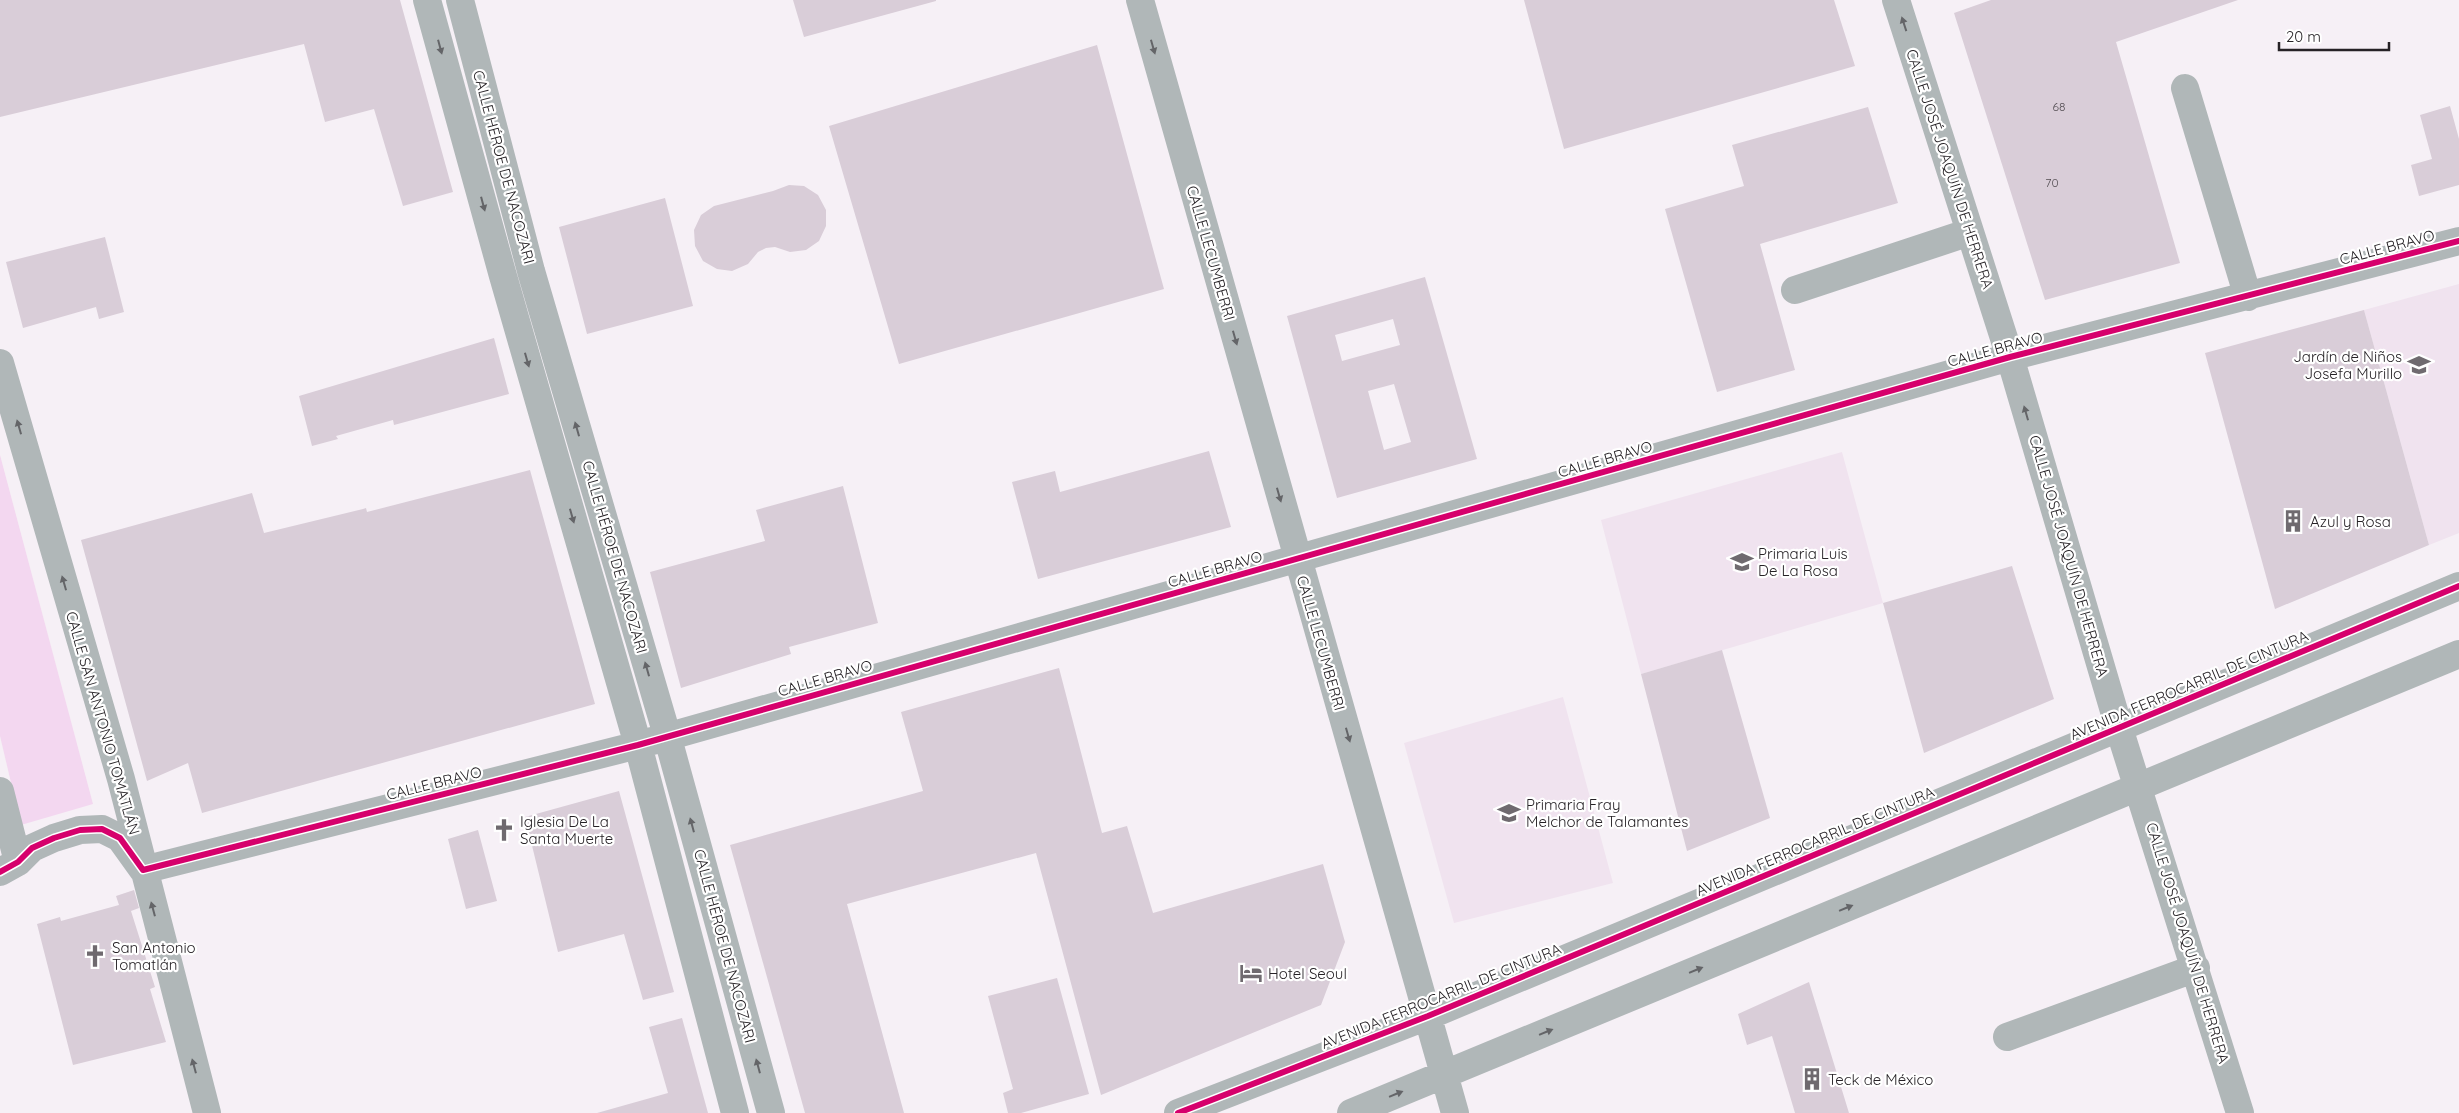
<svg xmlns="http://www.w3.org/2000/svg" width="2459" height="1113" font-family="Quicksand,sans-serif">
<rect width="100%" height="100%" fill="#f6f0f6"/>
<path fill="#f0e3ef" d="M2459 284V533L2429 545 2364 310Z
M1842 452 1883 603 1641 674 1601 520Z
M1563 697 1613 883 1454 923 1404 743Z"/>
<path fill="#f3d7f0" d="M0 455 93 804 21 825 0 736Z"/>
<path fill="#d9cdd8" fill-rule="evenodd" d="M0 0H400L453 192 403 206 374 109 325 122 304 44 0 117Z
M793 0H936V1L804 37Z
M1524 0H1834L1855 66 1564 149Z
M1991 0H2238L2116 42 2180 263 2045 300 1954 13Z
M1097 45 1164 289 899 364 829 126Z
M2450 106 2459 139V185L2419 196 2411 165 2432 159 2420 115Z
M1868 107 1898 203 1760 244 1795 370 1717 392 1665 209 1744 186 1732 145Z
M789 185 804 186 818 195 826 210V226L819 241 806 250 790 252 775 247 766 248 758 252 748 264 732 271 717 269 703 261 695 246 694 230 701 215 714 206 773 191Z
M665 198 693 306 587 334 559 227Z
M105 237 124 312 99 319 96 307 23 328 6 262Z
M1425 277 1477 459 1337 498 1287 316ZM1393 319 1400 345 1342 361 1335 335ZM1394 384 1411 442 1384 450 1368 391Z
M2364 310 2429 545 2275 609 2205 353Z
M494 338 509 394 394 425 393 420 336 436 338 439 312 446 299 396Z
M1209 451 1231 527 1038 579 1012 482 1055 471 1060 492Z
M530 470 595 704 202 813 188 763 147 781 81 540 252 493 264 533 363 509 366 508 367 512Z
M843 486 878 623 789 647 791 654 681 688 650 572 765 541 756 510Z
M2012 566 2054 699 1924 753 1883 603Z
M1722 650 1770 818 1687 851 1641 674Z
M1059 668 1102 833 1127 826 1153 913 1323 864 1345 942 1321 1005 1101 1095 1036 853 847 904 904 1113H805L730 845 923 791 901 712Z
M619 791 674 992 643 1000 624 934 558 952 525 817Z
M478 830 497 901 466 909 448 839Z
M134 890 139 908 131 911 155 987 150 989 166 1042 73 1065 37 924 60 917 61 921 119 905 116 896Z
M1057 978 1089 1094 1021 1113H1008L1003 1093 1013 1089 988 996Z
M1809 982 1849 1113H1795L1772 1036 1747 1045 1738 1014Z
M682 1018 708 1113H597L668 1093 649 1027Z"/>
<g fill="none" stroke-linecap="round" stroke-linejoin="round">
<path stroke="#b0b7b8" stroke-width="28" d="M427 0 503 276 638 745 735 1113
M460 0 531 271 667 735 771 1113
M1140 0 1455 1113
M1896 0 2010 357 2119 728 2240 1113
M2185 88 2248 297
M1795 290 1970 232
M0 363 121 779 207 1113
M0 791 18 862
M0 872 18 862 32 848 54 838 80 830 102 829 120 838 143 870 638 745 2010 357 2459 241
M2007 1037 2196 968
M1178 1113 1428 1016 2459 586
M1351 1113 2459 654"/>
<defs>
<path id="cycleway" d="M0 872 18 862 32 848 54 838 80 830 102 829 120 838 143 870 638 745 2010 357 2459 241
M1178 1113 1428 1016 2459 586"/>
</defs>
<use href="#cycleway" stroke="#fff" stroke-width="9"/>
<use href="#cycleway" stroke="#d6006c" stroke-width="6"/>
</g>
<defs><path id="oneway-solid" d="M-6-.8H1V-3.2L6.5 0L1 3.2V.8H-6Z" transform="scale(1.25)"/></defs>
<g fill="#646568">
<use href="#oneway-solid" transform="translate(1904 24) rotate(-108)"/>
<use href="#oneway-solid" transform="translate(440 47) rotate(75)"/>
<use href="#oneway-solid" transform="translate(1153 47) rotate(74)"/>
<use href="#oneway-solid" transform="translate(483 204) rotate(75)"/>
<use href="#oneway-solid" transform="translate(1235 338) rotate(74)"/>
<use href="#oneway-solid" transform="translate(527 360) rotate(74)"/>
<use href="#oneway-solid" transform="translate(2026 413) rotate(-106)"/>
<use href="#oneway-solid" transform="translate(19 427) rotate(-106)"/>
<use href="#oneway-solid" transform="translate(577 429) rotate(-106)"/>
<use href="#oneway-solid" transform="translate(1279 495) rotate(74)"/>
<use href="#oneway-solid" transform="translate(572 516) rotate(74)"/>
<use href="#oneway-solid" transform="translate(64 583) rotate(-106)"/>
<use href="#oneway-solid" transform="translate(647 669) rotate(-106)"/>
<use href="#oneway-solid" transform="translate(1348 735) rotate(74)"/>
<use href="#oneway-solid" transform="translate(692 825) rotate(-105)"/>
<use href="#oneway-solid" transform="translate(1846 908) rotate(-22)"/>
<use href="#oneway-solid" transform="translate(153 909) rotate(-105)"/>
<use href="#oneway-solid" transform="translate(1696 970) rotate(-22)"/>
<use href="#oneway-solid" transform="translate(1546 1032) rotate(-22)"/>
<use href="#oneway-solid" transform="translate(194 1066) rotate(-105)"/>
<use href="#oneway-solid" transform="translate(758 1066) rotate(-105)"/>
<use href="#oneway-solid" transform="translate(1396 1094) rotate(-22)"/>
</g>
<defs>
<symbol id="school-bare" viewBox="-9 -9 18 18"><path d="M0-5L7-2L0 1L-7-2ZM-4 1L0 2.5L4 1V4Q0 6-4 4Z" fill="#6f6a6f" stroke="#fff" stroke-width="2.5" paint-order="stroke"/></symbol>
<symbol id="building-bare" viewBox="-9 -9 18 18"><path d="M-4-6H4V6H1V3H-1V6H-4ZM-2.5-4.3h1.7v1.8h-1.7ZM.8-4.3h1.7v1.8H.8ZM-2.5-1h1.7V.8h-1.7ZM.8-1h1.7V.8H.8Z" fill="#6f6a6f" stroke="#fff" stroke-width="2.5" paint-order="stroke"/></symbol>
<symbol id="church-bare" viewBox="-9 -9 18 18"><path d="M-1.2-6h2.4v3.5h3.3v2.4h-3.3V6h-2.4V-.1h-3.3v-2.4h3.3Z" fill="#6f6a6f" stroke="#fff" stroke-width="2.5" paint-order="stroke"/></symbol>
<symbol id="hotel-bare" viewBox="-9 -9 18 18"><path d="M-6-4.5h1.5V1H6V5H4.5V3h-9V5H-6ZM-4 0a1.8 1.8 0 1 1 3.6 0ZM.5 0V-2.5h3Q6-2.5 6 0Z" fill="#6f6a6f" stroke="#fff" stroke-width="2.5" paint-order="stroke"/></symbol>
</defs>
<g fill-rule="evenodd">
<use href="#school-bare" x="2403" y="349" width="32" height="32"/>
<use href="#building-bare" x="2277" y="505" width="32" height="32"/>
<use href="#school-bare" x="1726" y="546" width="32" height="32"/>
<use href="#school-bare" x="1493" y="797" width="32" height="32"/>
<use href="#church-bare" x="488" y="814" width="32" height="32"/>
<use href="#church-bare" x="79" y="940" width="32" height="32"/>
<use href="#hotel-bare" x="1235" y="957" width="32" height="32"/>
<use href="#building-bare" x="1796" y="1063" width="32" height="32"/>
</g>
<g text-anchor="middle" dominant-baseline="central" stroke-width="4.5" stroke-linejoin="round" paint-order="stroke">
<g font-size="12" fill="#534d52">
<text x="2059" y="106">68</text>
<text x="2052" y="182">70</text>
</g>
<g font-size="15" fill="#262226" stroke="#fff">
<text transform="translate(504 167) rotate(75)">CALLE HÉROE DE NACOZARI</text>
<text transform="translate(1950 169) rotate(72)">CALLE JOSÉ JOAQUÍN DE HERRERA</text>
<text transform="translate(2387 247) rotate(-15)">CALLE BRAVO</text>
<text transform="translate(1211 253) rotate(74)">CALLE LECUMBERRI</text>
<text transform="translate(1995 349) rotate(-15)">CALLE BRAVO</text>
<text transform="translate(1605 459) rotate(-16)">CALLE BRAVO</text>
<text transform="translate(2069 556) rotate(74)">CALLE JOSÉ JOAQUÍN DE HERRERA</text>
<text transform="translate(615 557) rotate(74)">CALLE HÉROE DE NACOZARI</text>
<text transform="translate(1215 569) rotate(-16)">CALLE BRAVO</text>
<text transform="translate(1321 643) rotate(74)">CALLE LECUMBERRI</text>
<text transform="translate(825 678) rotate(-16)">CALLE BRAVO</text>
<text transform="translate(2189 685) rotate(-23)">AVENIDA FERROCARRIL DE CINTURA</text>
<text transform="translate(103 723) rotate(74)">CALLE SAN ANTONIO TOMATLÁN</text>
<text transform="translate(434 783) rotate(-14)">CALLE BRAVO</text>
<text transform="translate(1815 841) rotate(-23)">AVENIDA FERROCARRIL DE CINTURA</text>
<text transform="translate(2188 943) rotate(73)">CALLE JOSÉ JOAQUÍN DE HERRERA</text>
<text transform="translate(725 946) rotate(75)">CALLE HÉROE DE NACOZARI</text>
<text transform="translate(1441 996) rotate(-22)">AVENIDA FERROCARRIL DE CINTURA</text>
</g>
<g font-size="15" fill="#262226" stroke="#fff" text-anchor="start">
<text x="2402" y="356" text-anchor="end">Jardín de Niños<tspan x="2402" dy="17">Josefa Murillo</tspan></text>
<text x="2310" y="521">Azul y Rosa</text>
<text x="1758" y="553">Primaria Luis<tspan x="1758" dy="17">De La Rosa</tspan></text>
<text x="1526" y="804">Primaria Fray<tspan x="1526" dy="17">Melchor de Talamantes</tspan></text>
<text x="520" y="821">Iglesia De La<tspan x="520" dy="17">Santa Muerte</tspan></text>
<text x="112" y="947">San Antonio<tspan x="112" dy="17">Tomatlán</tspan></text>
<text x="1268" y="973">Hotel Seoul</text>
<text x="1828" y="1079">Teck de México</text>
</g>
</g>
<path d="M2279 42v8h110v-8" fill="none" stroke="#262226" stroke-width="2.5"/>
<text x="2286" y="42" font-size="15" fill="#262226" stroke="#ffffff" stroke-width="4" paint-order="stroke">20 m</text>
</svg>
